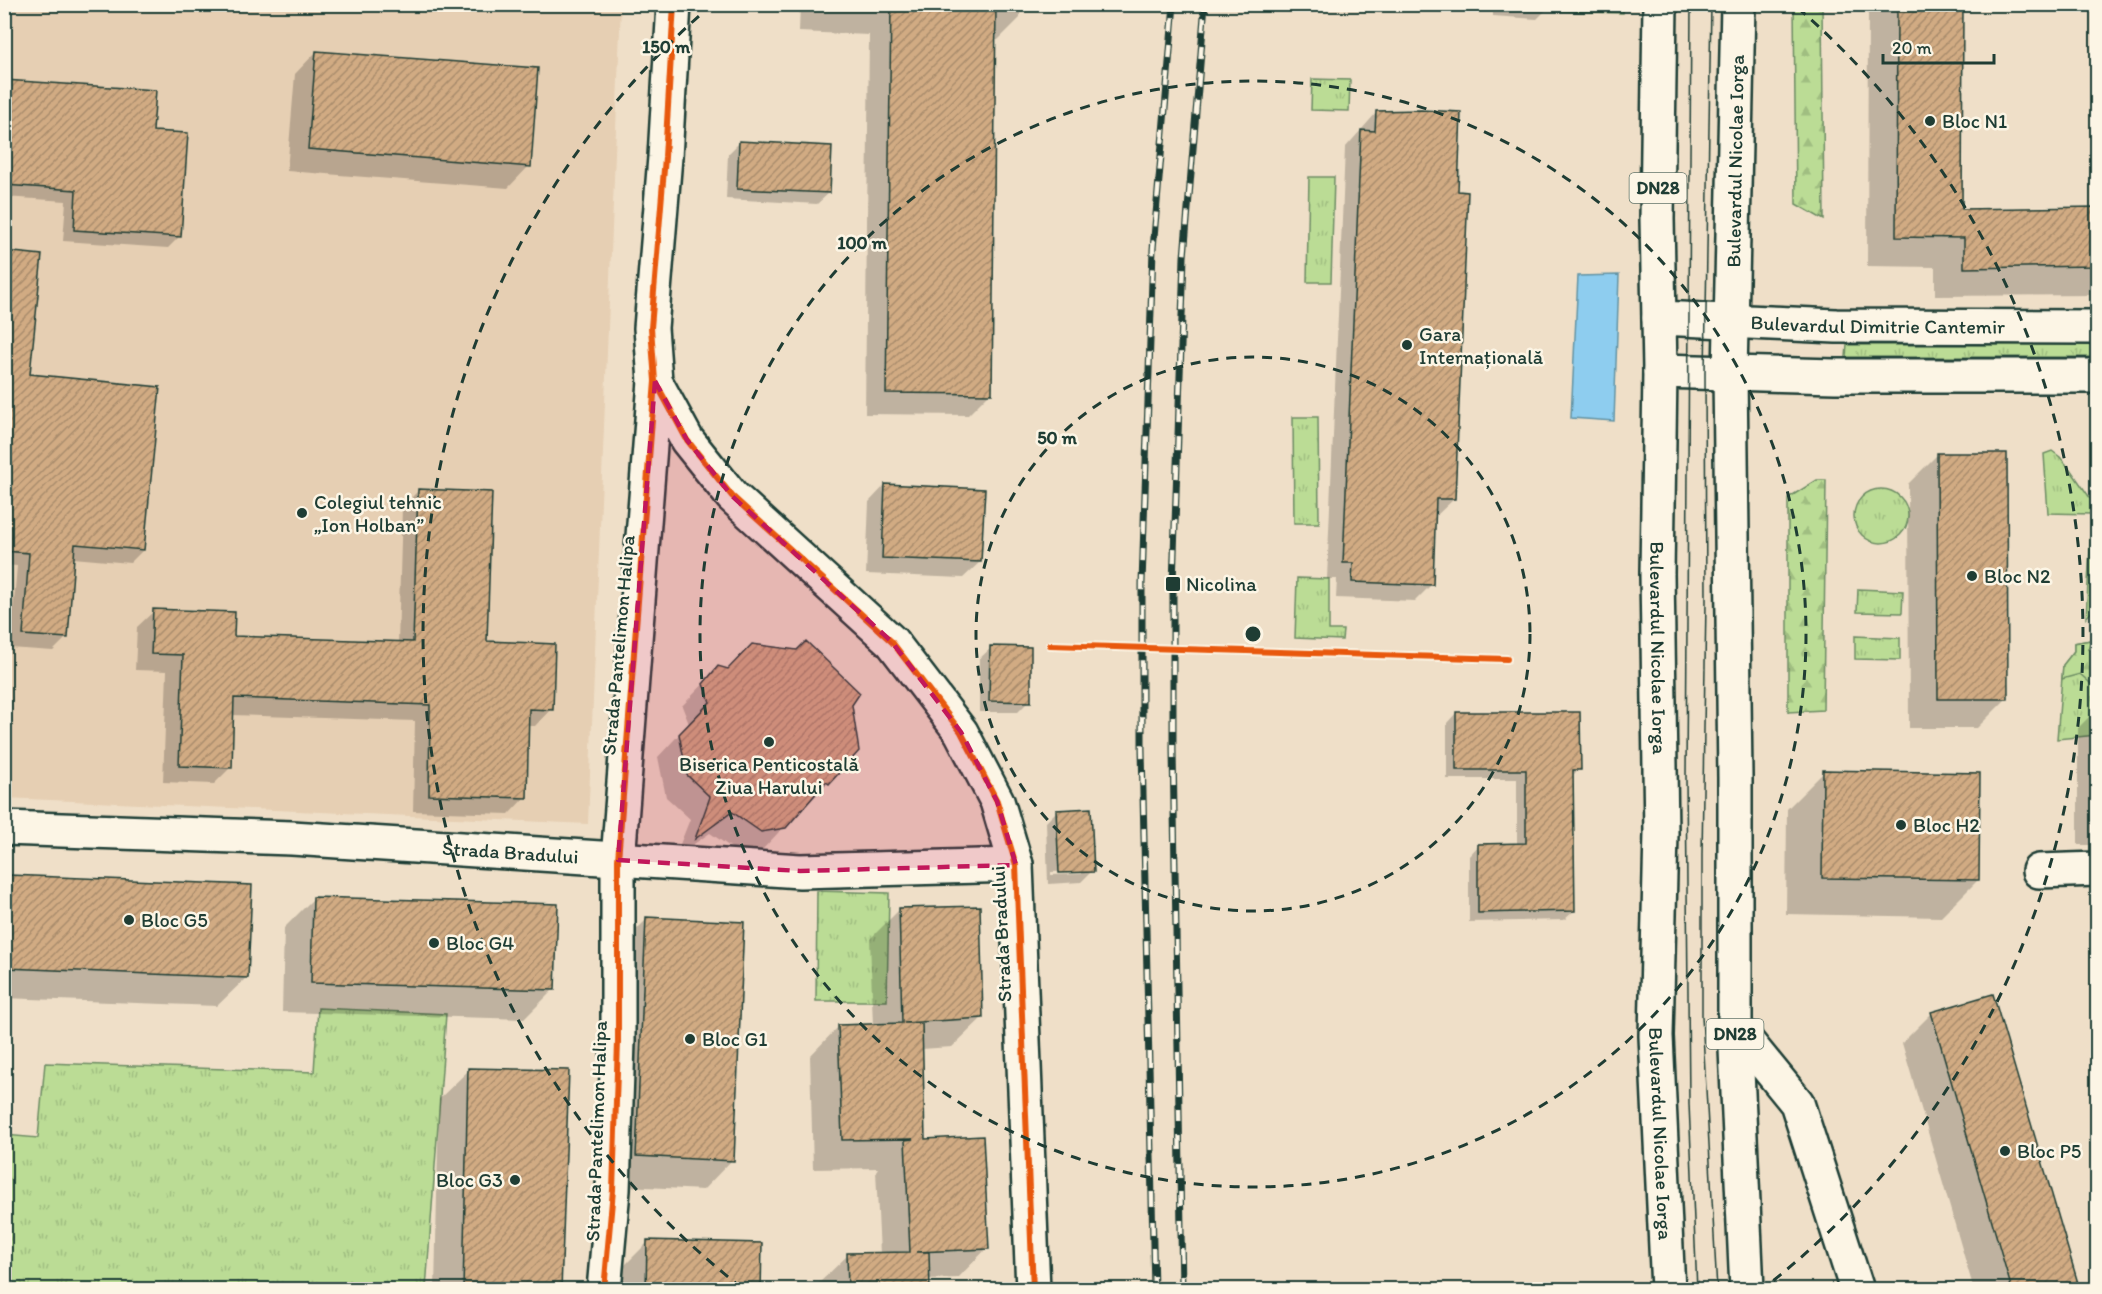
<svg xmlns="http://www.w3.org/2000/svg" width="2102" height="1294" font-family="Itim,sans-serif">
<defs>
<pattern id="grass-tufts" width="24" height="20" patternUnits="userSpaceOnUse" patternTransform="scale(1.5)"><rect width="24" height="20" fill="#bbdc95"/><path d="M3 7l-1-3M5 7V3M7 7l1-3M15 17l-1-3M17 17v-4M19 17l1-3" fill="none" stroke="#a0be81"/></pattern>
<pattern id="forest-firs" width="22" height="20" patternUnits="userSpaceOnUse" patternTransform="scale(1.5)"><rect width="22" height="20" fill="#bbdc95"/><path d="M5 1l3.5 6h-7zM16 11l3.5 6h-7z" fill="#a0be81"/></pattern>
<pattern id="building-hatch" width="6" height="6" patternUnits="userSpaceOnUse" patternTransform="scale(1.5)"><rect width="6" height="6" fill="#d1ab83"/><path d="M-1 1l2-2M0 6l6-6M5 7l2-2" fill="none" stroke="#a98c6c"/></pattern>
</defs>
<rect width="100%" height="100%" fill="#efdfc8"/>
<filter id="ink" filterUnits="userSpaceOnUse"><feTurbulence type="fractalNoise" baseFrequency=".0167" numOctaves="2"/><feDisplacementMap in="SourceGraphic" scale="12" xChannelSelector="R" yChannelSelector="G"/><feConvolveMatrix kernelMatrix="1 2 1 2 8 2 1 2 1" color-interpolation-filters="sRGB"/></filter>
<g filter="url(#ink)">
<path fill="#e6cfb3" d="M5 5H621L588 824 5 798Z"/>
<path fill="url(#grass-tufts)" stroke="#6d8c64" stroke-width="1.5" d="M1557 5H1623V13L1557 11Z
M1312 79 1350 80 1349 111 1311 110Z
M1309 177H1334L1331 282H1307Z
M2097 344V357H1846L1847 345Z
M1293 417H1318L1319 523H1294Z
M2052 451 2060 457 2070 469 2097 508V606L2086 618 2092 514 2048 513 2044 454Z
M1854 516a27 27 0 1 1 54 0a27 27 0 1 1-54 0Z
M1297 578 1329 579V630H1343L1342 640 1295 638Z
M1858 589 1903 591 1902 613 1857 612Z
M2097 630V735L2057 739 2063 665 2074 651V643L2091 640Z
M1855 636 1900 638V660L1855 659Z
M817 891 889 893 887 1001H816Z
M318 1008 446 1014 426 1289H5V1135L38 1138 45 1063 314 1072Z"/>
<path fill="url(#forest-firs)" stroke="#6d8c64" stroke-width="1.5" d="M1794 5H1822L1824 220 1796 204Z
M1817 480H1826L1823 710 1788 712V498Z
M2091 640 2088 649 2097 646V689L2080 674 2062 679 2063 665 2074 651V643Z"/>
<path fill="#8ecdef" stroke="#6293a4" stroke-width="1.5" d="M1619 275 1614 421 1571 418 1578 276Z"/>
<path fill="#0003" fill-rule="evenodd" d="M800 4H1020V18L998 40H994L990 393 968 415 865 414 869 35 799 32Z
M1493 4H1548V8L1537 19 1493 16Z
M1871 4H1962L1961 210 2098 209V295L1935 296V267L1867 266 1868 8Z
M316 52 529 166 508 188 287 171 295 74Z
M4 81 152 132 179 237 168 248 63 241 66 201 4 197Z
M1377 112 1454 499 1437 515H1434L1431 585 1415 601 1336 598 1337 579H1327L1345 148Z
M739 143 829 193 817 204 726 199 728 154Z
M4 252 28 376 143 550 130 563 73 558 66 638 53 651 10 648 17 566 4 565Z
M1938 454 2006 699 1977 728H1909L1908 484Z
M885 485 980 562 963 578 866 574 869 502Z
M419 490 485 642 551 709 535 726H527L525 797 509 814 413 811 415 721 232 715 230 768 214 784 163 782 167 671 135 670 137 627 154 611 233 637 398 643 402 507Z
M991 648 1029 701 1018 712H979V659Z
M719 668 850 705 828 783 807 805 805 804 763 849 739 853 710 833 675 857 690 819 666 797 658 757 689 724 682 706Z
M2098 708V845H2078V728Z
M1456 713 1579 769 1572 776 1574 911 1564 920 1469 922V856L1478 846 1517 844V779H1447V723Z
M1824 772 1978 880 1941 917 1786 914 1787 809Z
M1057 811 1092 871 1081 882 1048 884 1046 822ZM1082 871V874L1051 875V872Z
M9 877 247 977 217 1006 4 998V882Z
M314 898 554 989 524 1019 282 1012 284 928Z
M900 909 982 1018 952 1047 921 1049 924 1140 987 1248 958 1278 928 1279 929 1290H818V1284L848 1255 880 1254 876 1171 878 1168 813 1169 810 1056 839 1026H873L870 939Z
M647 919 732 1160 703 1190 608 1185 618 948Z
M1992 996 2078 1290H1974L1902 1043 1931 1014Z
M469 1070 560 1290H435L439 1099Z
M648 1242 759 1290H618V1272Z"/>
<path fill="url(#building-hatch)" stroke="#1f3d34" stroke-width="1.5" d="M891 4H996L992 394 886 393Z
M1897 4H1963L1962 209 2097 207V266L1964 268V238L1896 237Z
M316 51 538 68 531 167 308 149Z
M4 80 156 90 153 131 188 133 181 237 74 230 76 190 4 185Z
M1421 110 1461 112 1458 191 1468 192 1455 499H1436L1433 585 1352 582 1353 563H1343L1361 130 1375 131 1376 111Z
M739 141 832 146 830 193 737 189Z
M4 251 42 255 30 374 160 387 144 550 75 544 68 638 23 635 29 553 4 551Z
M1937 453H2007L2008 699H1938Z
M885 484 985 489 981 562 882 558Z
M418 489 492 492 487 641 555 644 553 710 529 709 527 798 429 795 430 705 234 698 232 768 179 766 183 655 151 654 153 609 235 612 234 636 413 642Z
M806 641 860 693 852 705 859 751 829 784 826 782 786 828 761 832 732 812 695 839 710 797 687 775 679 734 710 702 703 684 718 666 728 669 752 644 797 650Z
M990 646 1031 647V702L989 701Z
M1456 712H1580L1581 770H1573L1575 911 1478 913V844L1526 843V770H1456Z
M1823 770 1980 773 1979 880 1822 878Z
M1091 808 1094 872 1059 873 1056 810Z
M9 875 252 885 248 978 6 968Z
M313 897 558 904 555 990 311 983Z
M980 906 983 1018 904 1023H922L925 1139 983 1136 989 1249 916 1252H929L930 1290H848L847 1253 910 1252 905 1140 913 1139 842 1140 838 1025 902 1023 899 908Z
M646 917 744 922 734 1161 636 1156Z
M1993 994 2080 1290H2012L1931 1012Z
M468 1068 569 1070 561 1290H463Z
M647 1240 762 1243 761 1290H646Z"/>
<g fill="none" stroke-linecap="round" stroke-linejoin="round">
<defs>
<g id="minor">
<path id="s1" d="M4 828 292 838 800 871 1016 865"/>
<path d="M2039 871 2098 869"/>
<path d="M1735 1027 1797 1103 1857 1290"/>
<path d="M604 1290 613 1190 618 1042V860L655 381"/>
</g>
<path id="tertiary" d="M674 4 665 157 651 328 655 381 687 440 732 496 892 642 961 732 997 801 1016 865 1033 1290"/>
<g id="secondary">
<path id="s2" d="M1659 318 1836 326 2098 327"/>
<path d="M1660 371 1835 376H2098"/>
</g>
<g id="primary">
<path id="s3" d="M1660 4 1657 219 1660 371 1657 574 1661 833 1656 1036 1668 1290"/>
<path d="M1738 4 1730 374 1735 778V1027L1747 1290"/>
</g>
</defs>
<use href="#minor" stroke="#1f3d34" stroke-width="38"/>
<use href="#tertiary" stroke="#1f3d34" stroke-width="38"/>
<use href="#secondary" stroke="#1f3d34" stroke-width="38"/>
<use href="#primary" stroke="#1f3d34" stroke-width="38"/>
<use href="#minor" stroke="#fcf5e5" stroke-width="33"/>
<use href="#tertiary" stroke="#fcf5e5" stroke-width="33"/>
<use href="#secondary" stroke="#fcf5e5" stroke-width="33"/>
<use href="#primary" stroke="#fcf5e5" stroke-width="33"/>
<path stroke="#1f3d34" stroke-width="1.5" d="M1691 4 1686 777 1689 1104 1697 1290
M1711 4 1705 373 1706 602 1702 855V1016L1717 1290"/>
<defs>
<path id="rail" d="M1154 1290 1142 749V584L1153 249 1174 4
M1182 1290 1173 750V584L1184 257 1205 4"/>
</defs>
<use href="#rail" stroke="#1f3d34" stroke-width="7"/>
<use href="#rail" stroke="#fcf5e5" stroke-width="4.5" stroke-dasharray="14" stroke-linecap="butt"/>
<defs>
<path id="cycleway" d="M655 381 687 440 732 496 892 642 961 732 997 801 1016 865 1033 1290
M1050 645 1507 659
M604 1290 613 1190 618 1042V860L655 381 651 328 665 157 674 4"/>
</defs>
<use href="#cycleway" stroke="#fcf5e5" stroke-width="10"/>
<use href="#cycleway" stroke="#e8590c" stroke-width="6"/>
</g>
</g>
<path fill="#c2185b" fill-opacity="0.2" stroke="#c2185b" stroke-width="4.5" stroke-dasharray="12 8" stroke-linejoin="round" d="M655 381 687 440 732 496 892 642 961 732 997 801 1016 865 800 871 618 860Z"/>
<g fill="none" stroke="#1f3d34" stroke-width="3" stroke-dasharray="10 8">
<circle cx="1253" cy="634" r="277"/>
<circle cx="1253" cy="634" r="553"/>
<path d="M742 1288A830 830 0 0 1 708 8M1798 8A830 830 0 0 1 1764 1288"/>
</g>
<g fill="#1f3d34" stroke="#fcf5e5" stroke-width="2">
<circle cx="1930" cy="121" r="6"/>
<circle cx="1407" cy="345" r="6"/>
<circle cx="302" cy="513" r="6"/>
<circle cx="1972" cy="576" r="6"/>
<rect x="1165" y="576" width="16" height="16" rx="3"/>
<circle cx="769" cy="742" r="6"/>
<circle cx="1901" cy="825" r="6"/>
<circle cx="129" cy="920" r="6"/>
<circle cx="434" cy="943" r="6"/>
<circle cx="690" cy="1039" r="6"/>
<circle cx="2005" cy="1151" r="6"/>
<circle cx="515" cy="1180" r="6"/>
</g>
<g text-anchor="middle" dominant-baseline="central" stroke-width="5" stroke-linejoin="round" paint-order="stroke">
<g fill="#fcf5e5" stroke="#617469" stroke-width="1.5">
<rect x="1629.5" y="173" width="57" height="30" rx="4.5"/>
<rect x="1706.5" y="1019" width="57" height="30" rx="4.5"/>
</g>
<g font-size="18" font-weight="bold" fill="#1f3d34">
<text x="1658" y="188">DN28</text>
<text x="1735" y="1034">DN28</text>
</g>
<g font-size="20" fill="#1f3d34" stroke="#fcf5e5" text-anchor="start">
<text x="1942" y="121">Bloc N1</text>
<text x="1419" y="334">Gara<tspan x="1419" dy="23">Internațională</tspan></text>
<text x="314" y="502">Colegiul tehnic<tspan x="314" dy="23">„Ion Holban”</tspan></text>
<text x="1984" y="576">Bloc N2</text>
<text x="1186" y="584">Nicolina</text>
<text x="769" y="764" text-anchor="middle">Biserica Penticostală<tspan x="769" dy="23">Ziua Harului</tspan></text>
<text x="1913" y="825">Bloc H2</text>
<text x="141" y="920">Bloc G5</text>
<text x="446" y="943">Bloc G4</text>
<text x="702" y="1039">Bloc G1</text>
<text x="2017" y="1151">Bloc P5</text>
<text x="503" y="1180" text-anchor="end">Bloc G3</text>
</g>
<g font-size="20" fill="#1f3d34" stroke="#fcf5e5">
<text transform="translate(1735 161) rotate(-89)">Bulevardul Nicolae Iorga</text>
<text stroke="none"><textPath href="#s2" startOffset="219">Bulevardul Dimitrie Cantemir</textPath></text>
<text transform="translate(618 645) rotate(-85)">Strada Pantelimon Halipa</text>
<text stroke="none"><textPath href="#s3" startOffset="644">Bulevardul Nicolae Iorga</textPath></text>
<text stroke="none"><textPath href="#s1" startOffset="507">Strada Bradului</textPath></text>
<text transform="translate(1001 934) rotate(-93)">Strada Bradului</text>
<text transform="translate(596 1131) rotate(-88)">Strada Pantelimon Halipa</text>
<text stroke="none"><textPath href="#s3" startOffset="1130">Bulevardul Nicolae Iorga</textPath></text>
</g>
</g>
<circle cx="1253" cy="634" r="9" fill="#1f3d34" stroke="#fcf5e5" stroke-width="3"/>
<g font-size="18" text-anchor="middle" font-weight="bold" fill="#1f3d34" stroke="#fcf5e5" stroke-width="5" stroke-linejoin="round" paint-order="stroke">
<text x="666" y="53">150 m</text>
<text x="862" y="249">100 m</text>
<text x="1057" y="444">50 m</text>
</g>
<rect width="2102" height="1294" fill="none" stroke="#fcf5e5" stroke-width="24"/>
<rect x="12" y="12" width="2078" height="1270" fill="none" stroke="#1f3d34" stroke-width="2" filter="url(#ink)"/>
<path d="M1883 54v9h111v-9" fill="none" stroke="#1f3d34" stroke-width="3"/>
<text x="1892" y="54" font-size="18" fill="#1f3d34" stroke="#fcf5e5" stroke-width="4.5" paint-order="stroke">20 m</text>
</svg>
